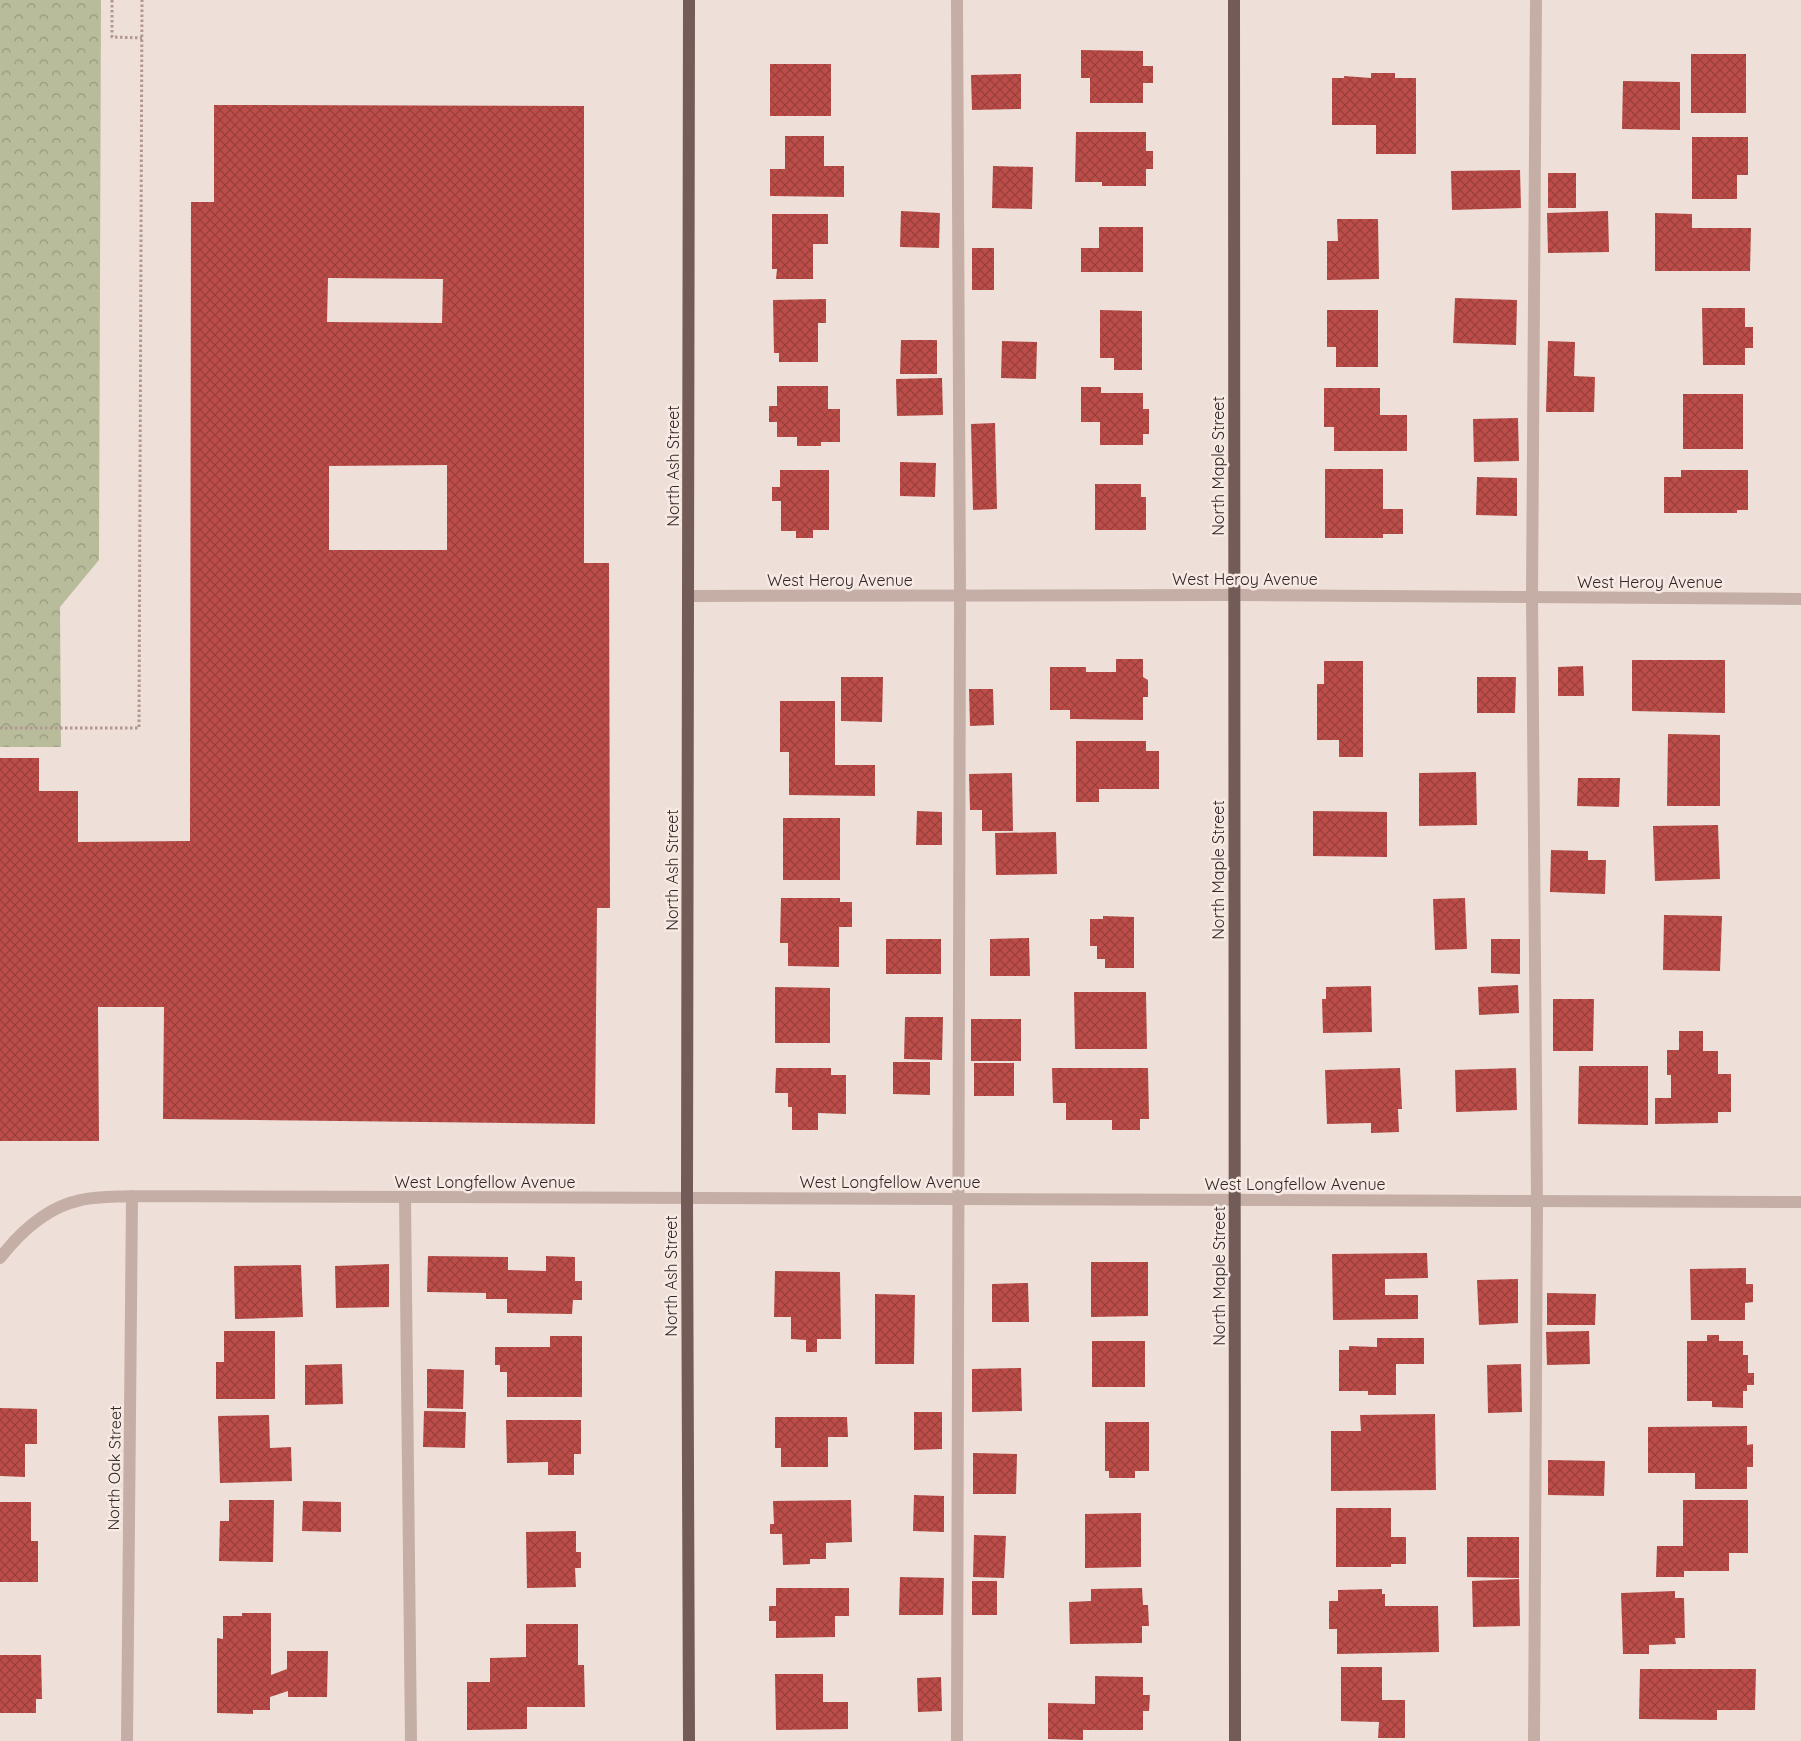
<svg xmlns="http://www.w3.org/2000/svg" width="1801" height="1741" font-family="Quicksand,sans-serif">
<defs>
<pattern id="forest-crowns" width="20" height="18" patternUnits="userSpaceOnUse" patternTransform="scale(1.25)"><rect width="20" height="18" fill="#b8bc9a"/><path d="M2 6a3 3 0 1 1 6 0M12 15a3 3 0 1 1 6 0" fill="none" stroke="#96997d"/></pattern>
<pattern id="building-cross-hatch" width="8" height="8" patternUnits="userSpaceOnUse" patternTransform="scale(1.25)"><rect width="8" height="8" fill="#bc4d49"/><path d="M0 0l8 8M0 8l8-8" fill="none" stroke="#99403d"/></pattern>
</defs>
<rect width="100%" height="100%" fill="#eee0d8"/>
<path fill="url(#forest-crowns)" d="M0 0H101L99 560 60 607 61 747H0Z"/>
<path fill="url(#building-cross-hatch)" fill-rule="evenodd" d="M1081 50 1143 51V66H1153V83H1143V103H1090V78H1081Z
M1691 54H1746V113H1691Z
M770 64H831V116H770Z
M1371 73H1395V78H1416V154H1376V125H1332V78H1344V76L1371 78Z
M1021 74V109L972 110 971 75Z
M1623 81 1680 82V130L1622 129Z
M214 105 584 106V563H609L610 908H597L595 1124 163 1119 164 1007H98L99 1141H0V758H39V791H78V842L190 841 191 202H214ZM328 278 443 279 442 323 327 322ZM447 465V550H329V466Z
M1076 132H1146V151H1153V169H1146V186H1102V182H1075Z
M785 136H824V166H844V197L770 196V169H785Z
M1692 137H1748V175H1737V199H1692Z
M993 166 1033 167 1032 209 992 208Z
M1520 170 1521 208 1452 210 1451 171Z
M1548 173H1576V208H1548Z
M901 211 940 213 939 248 900 247Z
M1608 211 1609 252 1548 253 1547 213Z
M1655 213 1692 214V228H1751L1750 271H1655Z
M772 214H828V244H813V279H776L777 269H772Z
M1337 219H1378L1379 279 1327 280V241H1338Z
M1099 227H1143V272H1081V248H1099Z
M972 248H994V290H972Z
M1455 298 1517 300 1516 345 1453 343Z
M826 299V323H818V362H779V353H774L773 300Z
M1702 308H1745V327H1753V348H1745V365H1703Z
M1100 310 1142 311V370H1114V358H1100Z
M1327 310H1378V367H1336V347H1327Z
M901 340H937V374H900Z
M1002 341 1037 342 1036 379 1001 378Z
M1548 341 1575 342 1574 376 1595 377 1594 412H1546Z
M942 378 943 415 897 416 896 379Z
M777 386H828V409H840V442H821V446H797V437H777V422H769V406H777Z
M1081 387H1101V393H1143V409H1149V434H1143V445H1100V422H1081Z
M1324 388H1380V415H1407V451H1334V427H1324Z
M1683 394H1743V449H1683Z
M1518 418 1519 461 1474 462 1473 419Z
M995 423 997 509 973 510 971 424Z
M900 462 936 463 935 497 900 496Z
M1325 469H1383V509H1403V534H1383V538H1325Z
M780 470H829V530H813V538H796V531H781V501H772V487H780Z
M1681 470H1748V510H1737V513H1664V477H1681Z
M1477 477 1517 478V516L1476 515Z
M1095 484H1141V497H1146V530H1095Z
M1116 659H1143V677L1148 680V697H1143V720L1070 719V710H1050V667H1086V672H1116Z
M1632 660H1725V713L1632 711Z
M1324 661H1363V757H1339V740H1317V684H1324Z
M1583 666 1584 696H1558V667Z
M841 677H883L882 722 841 721Z
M1477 677H1516L1515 713H1477Z
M969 689H993L994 725 970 726Z
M780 701H835V765H875V796L789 795V752H780Z
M1668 734 1720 735V806H1667Z
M1076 741H1146V751H1159V789H1099V802H1076Z
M1476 772 1477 825 1419 826V773Z
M1012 773 1013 831H982V810H970L969 774Z
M1578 778H1620L1619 807 1577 806Z
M917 811 942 812V845H916Z
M1313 811 1387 812V857L1313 856Z
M783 818H840V880H783Z
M1718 825 1720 879 1655 881 1653 826Z
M1056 832 1057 874 996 875 995 833Z
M1551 850 1588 851V860H1606L1605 894 1550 892Z
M781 898H840V902H852V927H839V967L788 966V943H780Z
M1465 898 1467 949 1435 950 1433 899Z
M1664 915 1722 916 1720 971 1663 970Z
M1103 916 1134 917V968H1105V959H1097V946H1090V919H1103Z
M1029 938 1030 976H990V939Z
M886 939H941V974H886Z
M1491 939H1520V974L1491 973Z
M1518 985 1519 1013 1479 1015 1478 987Z
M1371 986 1372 1032 1323 1033 1322 999H1326V987Z
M775 987 830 988V1043H775Z
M1074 992H1146L1147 1049H1075Z
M1553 999H1594L1593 1051H1553Z
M905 1017H943L942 1060 904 1059Z
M971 1019H1021V1061H971Z
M1679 1031H1703V1051H1718V1074H1731V1112H1718V1123L1655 1124V1098H1671V1075H1667V1050H1679Z
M893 1062H930V1095L893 1094Z
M974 1063H1014V1096H974Z
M1579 1066H1648V1125L1578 1124Z
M776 1068H831V1075H846V1114L818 1113V1130H792V1107H788V1093H775Z
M1052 1068H1148L1149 1119H1140V1130H1112V1120H1066V1103H1053Z
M1400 1068 1402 1109H1398L1399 1132 1371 1133V1123L1327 1124 1325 1070Z
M1516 1068 1517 1110 1456 1112 1455 1070Z
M1427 1253 1428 1278 1385 1279V1295H1418V1319L1333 1320 1332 1254Z
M428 1256 508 1257V1270L546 1271V1256L575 1257V1281H582V1300H573L572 1314 507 1313V1299H486V1293L427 1292Z
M1091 1262H1148V1316L1091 1317Z
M389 1264V1307L336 1308 335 1266Z
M301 1265 303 1317 235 1319 234 1266Z
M1746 1268V1284H1753V1302L1745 1303V1320H1691L1690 1269Z
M775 1271 840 1272 841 1339H817V1352H806V1340L791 1339V1317H774Z
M1518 1279V1323L1479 1325 1477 1280Z
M1028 1283 1029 1322H992V1284Z
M1547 1293 1596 1294 1595 1325H1547Z
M875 1294 915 1295 914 1364H875Z
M224 1331H275V1399H216V1362H224Z
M1589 1331 1590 1364 1547 1365 1546 1332Z
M1707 1335H1719V1341H1743V1355H1748V1373H1754V1385H1747V1391H1743V1408L1712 1407V1401H1687V1341H1707Z
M550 1336H582V1397H507V1372H500V1365H495V1347H550Z
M1377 1338H1424V1364H1396V1395H1368V1391H1339V1350H1349V1346L1377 1347Z
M1092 1341H1145V1387H1092Z
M342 1364 343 1404 305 1405V1365Z
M1521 1364 1522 1412 1488 1413 1487 1365Z
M1021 1368 1022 1411 972 1412V1369Z
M427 1369 464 1370 463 1409 427 1408Z
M0 1408 37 1409V1444H25V1477L0 1476Z
M424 1411 466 1412 465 1448 423 1447Z
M914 1412H942V1449L914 1450Z
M1435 1414 1436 1490 1331 1491V1431H1361L1360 1415Z
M269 1415 270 1448 291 1447 292 1481 220 1483 218 1416Z
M775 1417H847L848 1437H828V1467H781V1448H775Z
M506 1420H581V1454H574V1475H548V1462L507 1463Z
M1105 1422H1149V1471H1135V1478H1109V1471H1105Z
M1747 1426V1445L1753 1444V1467H1747V1489H1695V1473H1648V1427Z
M973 1453 1017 1454 1016 1494H973Z
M1548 1460 1605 1461 1604 1496 1548 1495Z
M914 1495 944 1496V1532L913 1531Z
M229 1500H274L273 1562 219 1561 220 1521H229Z
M851 1500 852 1542 826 1543V1559H810V1564L783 1565 782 1534H770V1524H774L773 1501Z
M1683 1500H1748V1553H1729V1571H1684V1577H1656L1657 1546H1683Z
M303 1501 341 1502V1532L302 1531Z
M0 1502H31V1541H38V1582H0Z
M1336 1508H1391V1537H1406V1564H1391V1567H1336Z
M1141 1513V1567L1085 1568V1514Z
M576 1531V1552H581V1568H575L576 1587 527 1588 526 1532Z
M974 1535 1006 1536 1004 1578 973 1577Z
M1467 1537H1519V1578L1467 1577Z
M900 1577 944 1578 943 1615H899Z
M1519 1579 1520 1626 1473 1627 1472 1581Z
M972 1581H997V1615H972Z
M776 1588H849V1616H835V1637L776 1638V1621H769V1606H776Z
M1142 1588 1143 1605H1148L1149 1626H1142V1643L1070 1644 1069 1602 1091 1601V1589Z
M1382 1589V1594H1385V1606H1438L1439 1652 1337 1654V1629H1329V1601H1338V1590Z
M1675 1591V1598H1684L1685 1638H1675L1676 1644 1649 1645V1654H1623L1621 1593Z
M242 1613H271V1675L287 1669V1651H328L327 1697H288V1691L270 1697V1710H253V1714L217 1713V1638L223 1639V1616H242Z
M526 1624H578V1665H584L585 1707H527V1729L467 1730V1682H490V1658L526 1657Z
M0 1655H41L42 1699H36V1713H0Z
M1341 1667H1382V1700H1405V1738H1378L1379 1722 1341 1721Z
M1640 1669H1756L1755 1710H1717V1720L1639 1719Z
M775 1674H823V1702H848V1729L776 1730Z
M1095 1676 1143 1677V1695H1150L1149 1711H1143V1730H1083V1740L1048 1739V1703L1095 1704Z
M941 1677 942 1711 918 1712 917 1678Z"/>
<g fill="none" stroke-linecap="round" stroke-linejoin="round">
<path stroke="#b19790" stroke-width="3" stroke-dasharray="2.5 2.5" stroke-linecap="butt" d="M112 0V37L142 38
M0 728H139L142 0"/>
<path stroke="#c5aea6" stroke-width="12" d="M957 0 960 596 957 1741
M405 1198 411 1741
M1534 1741 1537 1202 1532 597 1536 0"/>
<path stroke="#c5aea6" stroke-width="12" d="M689 596 1235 595 1801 599
M0 1258C21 1231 47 1207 81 1200 98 1196 116 1197 132 1196L1801 1202
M127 1741 132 1196"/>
<path stroke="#735c58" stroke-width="12" d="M1234 0 1235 1741
M689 1741 687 1198 689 0"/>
</g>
<g text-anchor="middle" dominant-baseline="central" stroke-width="5" stroke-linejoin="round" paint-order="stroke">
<g font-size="16" fill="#322726" stroke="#f7eae4">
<text transform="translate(673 466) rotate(-90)">North Ash Street</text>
<text transform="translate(1218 466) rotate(-90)">North Maple Street</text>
<text x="1245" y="579">West Heroy Avenue</text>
<text x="840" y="580">West Heroy Avenue</text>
<text x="1650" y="582">West Heroy Avenue</text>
<text transform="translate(672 870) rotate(-90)">North Ash Street</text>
<text transform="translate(1218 870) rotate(-90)">North Maple Street</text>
<text x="485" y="1182">West Longfellow Avenue</text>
<text x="890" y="1182">West Longfellow Avenue</text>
<text x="1295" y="1184">West Longfellow Avenue</text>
<text transform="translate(671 1276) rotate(-90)">North Ash Street</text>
<text transform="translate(1219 1276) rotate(-90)">North Maple Street</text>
<text transform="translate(114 1468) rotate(-89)">North Oak Street</text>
</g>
</g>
</svg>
